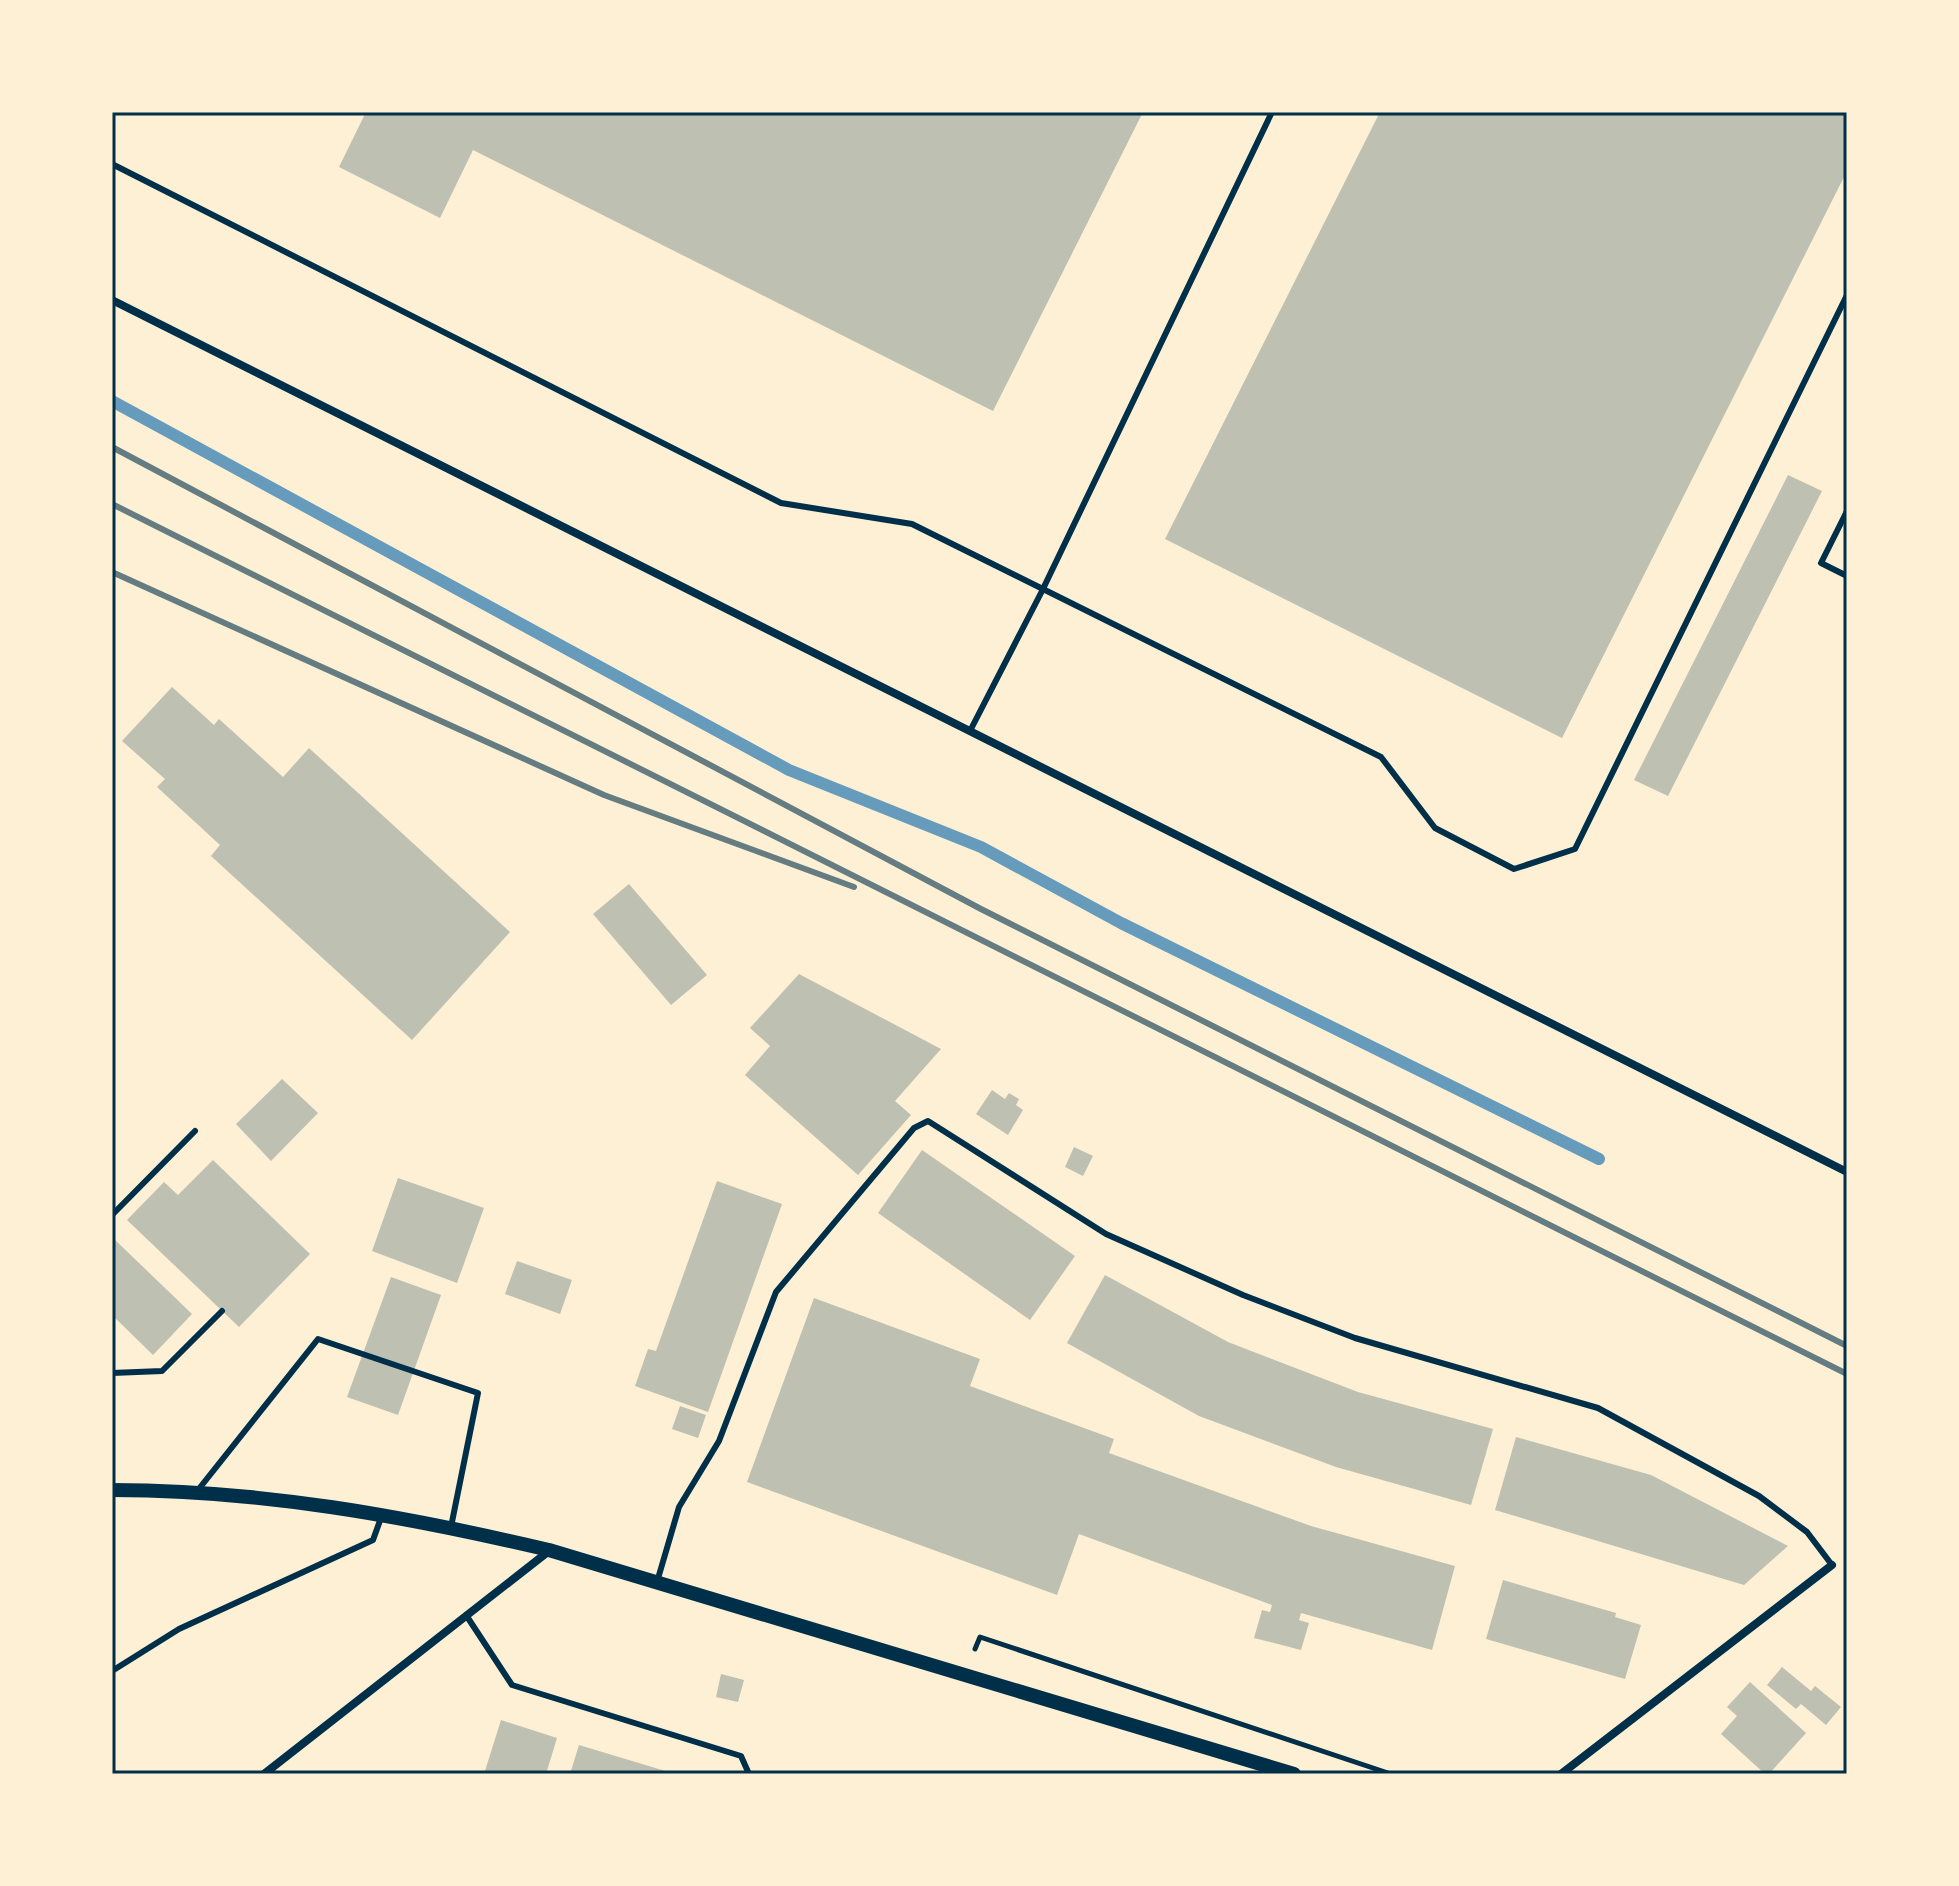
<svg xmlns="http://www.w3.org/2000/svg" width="1959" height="1886" font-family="Mulish,sans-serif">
<rect width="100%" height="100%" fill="#fdf0d5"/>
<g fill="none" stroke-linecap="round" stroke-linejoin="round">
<path stroke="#669bbc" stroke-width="12" d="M112 401 789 770 981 847 1121 923 1599 1159"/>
</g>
<path fill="#bec0b2" d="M366 112H1143L993 411 473 150 440 218 339 167Z
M1380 112H1847V171L1562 738 1165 539Z
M1788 475 1822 491 1668 796 1634 780Z
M172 687 214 725 219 719 283 777 309 748 510 932 412 1040 211 856 220 845 157 787 165 779 122 741Z
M629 884 707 975 671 1005 593 914Z
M799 974 941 1049 895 1101 911 1115 858 1175 745 1075 770 1046 750 1028Z
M282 1079 318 1113 271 1161 236 1124Z
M992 1090 1005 1099 1009 1093 1019 1099 1016 1105 1023 1110 1008 1135 976 1114Z
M1074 1147 1093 1156 1083 1176 1065 1167Z
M922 1150 1075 1256 1030 1320 878 1213Z
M213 1160 310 1254 239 1327 127 1220 164 1182 178 1195Z
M398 1178 484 1208 457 1283 372 1251Z
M717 1181 782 1204 708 1412 635 1386 648 1349 656 1351Z
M112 1237 192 1314 153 1355 112 1315Z
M517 1261 572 1280 560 1314 505 1294Z
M1105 1275 1228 1342 1358 1392 1493 1429 1471 1505 1336 1467 1199 1416 1067 1343Z
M391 1277 441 1295 398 1415 347 1397Z
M814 1298 980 1359 970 1386 1114 1439 1109 1453 1311 1526 1455 1566 1432 1650 1301 1613 1299 1620 1309 1623 1301 1650 1254 1638 1262 1610 1270 1612 1272 1605 1079 1534 1057 1595 747 1482Z
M680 1406 706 1415 698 1438 672 1429Z
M1516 1437 1651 1475 1788 1546 1744 1585 1495 1510Z
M1503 1580 1616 1613 1615 1617 1641 1625 1625 1679 1486 1639Z
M1782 1667 1811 1691 1815 1686 1841 1707 1826 1725 1801 1704 1796 1709 1767 1685Z
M721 1674 744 1680 738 1702 716 1697Z
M1750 1682 1806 1733 1769 1774H1765L1721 1734 1737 1716 1727 1707Z
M501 1720 557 1738 546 1774H484Z
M579 1745 672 1773 671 1774H570Z"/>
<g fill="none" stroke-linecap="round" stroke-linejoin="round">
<path stroke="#003049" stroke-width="5" d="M975 1649 980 1637 1391 1774"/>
<path stroke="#003049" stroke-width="6" d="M112 164 781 503 912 524 1381 757 1435 828 1514 869 1575 849 1847 295
M1847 511 1821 563 1847 576
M970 731 1042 591 1272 112
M112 1215 195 1131
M112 1373 162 1371 222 1311
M198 1490 318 1339 478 1393 451 1527
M657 1582 679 1507 719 1441 776 1292 914 1128 928 1121 1106 1234 1243 1295 1355 1338 1598 1408 1759 1496 1807 1532 1832 1565
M466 1615 512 1685 741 1756 749 1774
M112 1671 179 1629 373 1540 382 1515"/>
<path stroke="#003049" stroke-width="8" d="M112 300 1847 1172
M264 1774 549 1551
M1561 1774 1832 1565"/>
<path stroke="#003049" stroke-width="14" d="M112 1490C262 1490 404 1516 549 1550L1294 1774"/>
<path stroke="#657d81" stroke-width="6" d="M112 447 981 909 1847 1346
M112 504 1847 1374
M112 572 604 795 854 887"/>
</g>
<rect width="1959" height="1886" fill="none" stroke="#fdf0d5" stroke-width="228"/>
<rect x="114" y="114" width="1731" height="1658" fill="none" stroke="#003049" stroke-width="3"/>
</svg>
